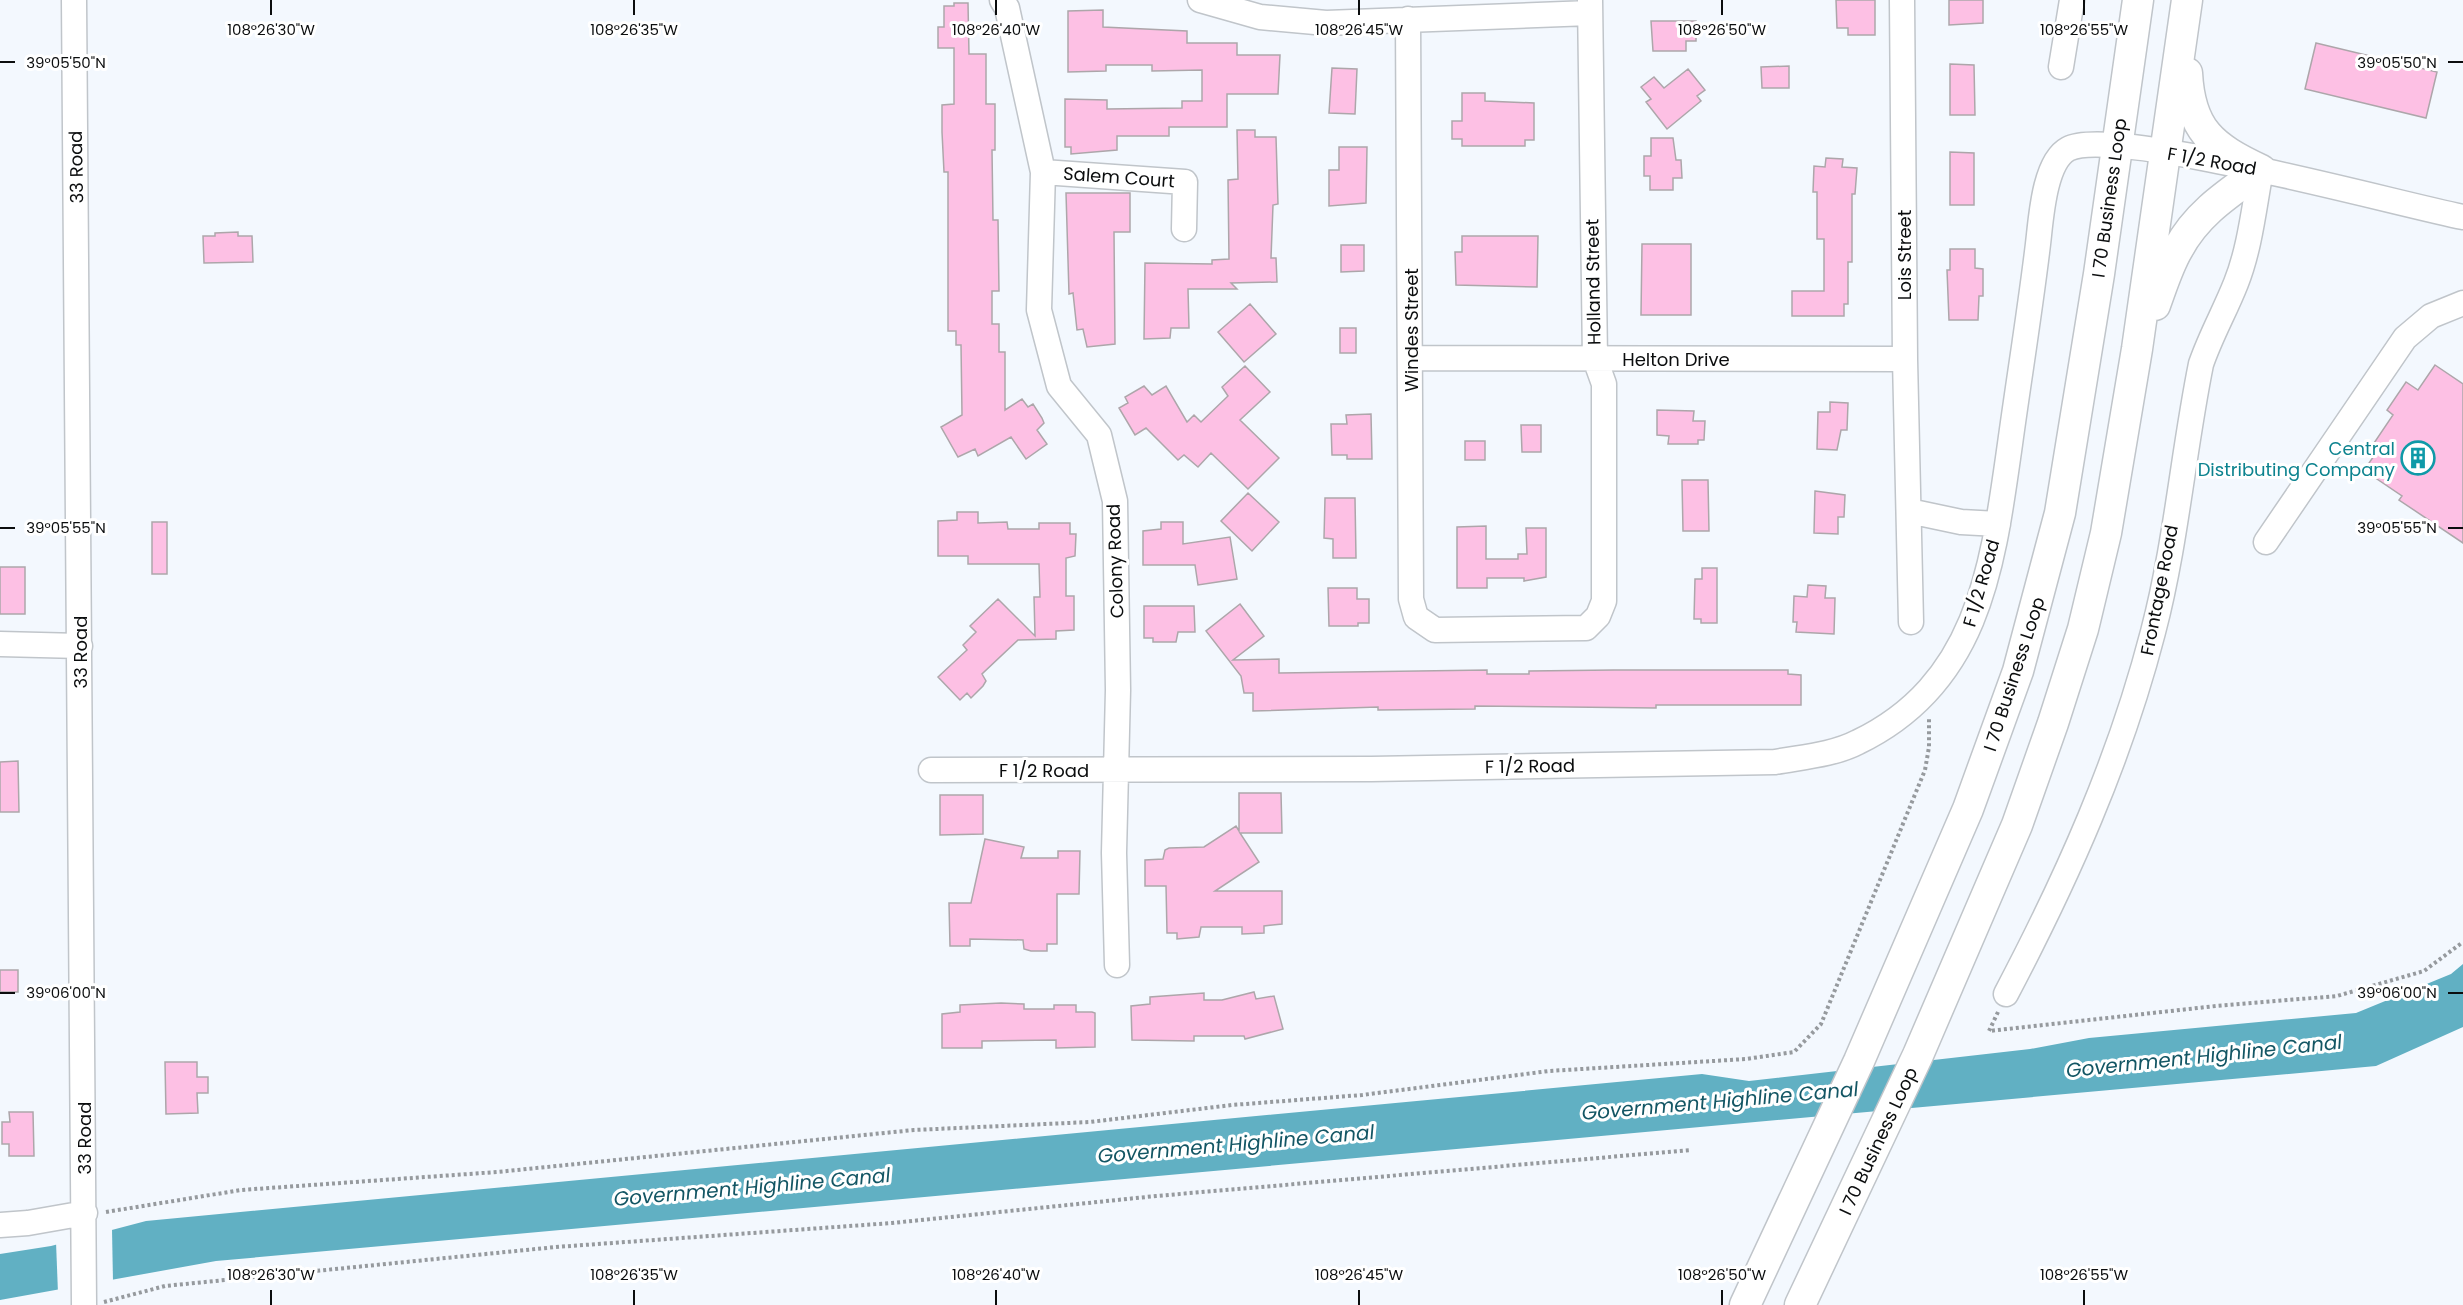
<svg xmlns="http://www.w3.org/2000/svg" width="2463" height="1305" font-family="Poppins,sans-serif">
<rect width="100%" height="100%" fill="#f3f8fe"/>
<path fill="#61b0c3" d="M2463 964V1027L2376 1066 216 1261 0 1300V1254L51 1246 146 1221 1702 1074 1749 1081 2030 1049 2089 1038 2356 1013 2451 974Z"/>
<path fill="#f3f8fe" d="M112 1229 113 1282 58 1293 56 1242Z"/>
<path fill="#fdc0e4" stroke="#ada6aa" stroke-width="1.5" d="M1836 0H1875V35H1848V28H1837Z
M1949 0H1983V23L1949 25Z
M954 3H968L969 54H986V104H995V150H992L993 220H998L999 291H992V324H999V352H1005V410L1022 399 1028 407 1033 404 1042 418 1044 423 1037 430 1047 444 1026 459 1011 437 978 456 975 449 958 457 941 427 962 415 961 345H956V331H948V172H944L942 132V105L954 104V48H938V27H944V6H954Z
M1103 10V27L1187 31V43H1237V55H1280L1278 94H1227V127H1169V136H1117V150L1071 154V147H1065V99L1107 100V109L1182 108V101H1202V70L1152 71V65H1106V71L1068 72V11Z
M1651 21H1696V41H1686V51H1653Z
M2316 43 2437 72 2426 118 2305 89Z
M1950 64 1974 65 1975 115H1950Z
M1789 66V88H1762L1761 67Z
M1332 68 1357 69 1355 114 1329 113Z
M1688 69 1705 90 1697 96 1701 101 1667 129 1646 102 1651 99 1641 87 1654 77 1664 88Z
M1462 93H1485V101L1534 103V140H1525V146H1462V139H1452V121H1462Z
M1237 130H1255V137H1276L1278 204 1273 205 1271 258H1276L1277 282 1231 283 1237 289H1188L1189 328H1171L1170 338 1144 339 1145 263 1212 264V260L1229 259 1228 180 1238 179Z
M1651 138H1673L1676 160H1681L1682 178H1673V190H1650V176H1644V156H1651Z
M1339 147H1367L1366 203 1329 206V170H1339Z
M1950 152 1974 153V205H1950Z
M1826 158 1843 159 1842 167 1857 168 1855 194H1852V262H1848V304H1844V316H1792V291H1824V239H1817V192H1813L1814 166 1825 167Z
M1066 193H1130V232H1114L1115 344 1087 347 1083 329 1077 330 1073 293 1069 294Z
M238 232V236H252L253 262 204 263 203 236H215V233Z
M1462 236H1538L1537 287 1456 285 1455 252H1462Z
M1642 244H1691V315H1641Z
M1341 245H1364V271L1341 272Z
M1950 249H1975V268L1983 269V296H1979L1978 320H1949L1947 270H1950Z
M1250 304 1276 334 1244 362 1218 332Z
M1340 328H1356V353H1340Z
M2435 365 2463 384V543L2399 500 2402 496 2374 477 2376 472 2367 466 2378 450 2372 446 2393 415 2387 410 2406 382 2418 390Z
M1245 366 1270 392 1240 420 1279 458 1248 489 1211 453 1198 467 1184 455 1178 460 1146 428 1135 435 1119 408 1128 403 1125 397 1144 386 1152 395 1166 386 1187 422 1194 415 1201 422 1228 396 1222 387Z
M1830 402 1848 403 1847 430H1841L1837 450 1817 449 1818 412H1830Z
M1657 410 1694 411 1693 421H1705L1704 440H1698V444H1668L1669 436 1657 435Z
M1371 414 1372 459H1347V455H1332L1331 424H1347L1346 415Z
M1521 425H1541V452H1522Z
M1465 441H1485V460H1465Z
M1682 480H1708L1709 531H1683Z
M1815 491 1845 495 1844 517H1838V534L1814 533Z
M1248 493 1279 522 1252 551 1221 521Z
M1325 498H1355L1356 558H1333V539L1324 538Z
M957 512H978V523L1007 522 1008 529H1039V523H1070V534H1076L1075 556 1066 558V596H1074V630L1056 631V639L1018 640 982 674 986 681 983 686 971 698 967 693 960 700 938 677 967 650 963 645 976 632 970 626 998 599 1035 636 1034 597H1040L1039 564H968V556H938V521L957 520Z
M152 522H167V574H152Z
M1161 522H1183V544L1230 537 1237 579 1198 585 1195 565H1143V531L1161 529Z
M1486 526V559H1518V554H1527L1526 528H1546V577L1524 581V578H1487V588H1457V527Z
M0 567H25V614H0Z
M1702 568H1717V623H1701V619H1694L1695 579H1702Z
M1808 585 1826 586 1825 598H1835L1834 634 1796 632 1797 622H1793L1794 596 1807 597Z
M1328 588H1357V599H1369V623H1358V626H1329Z
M1240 604 1264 636 1233 660 1279 659V673L1487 670V674H1529V671L1614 670H1788V674L1801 675V705H1656V708L1475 706V709L1378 710V707L1253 711V693H1244L1241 676 1206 631Z
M1144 606H1194L1195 632H1178L1176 642H1153V638H1144Z
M18 761 19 812H0V762Z
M1239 793H1281L1282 833H1240L1259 862 1215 891H1282V924L1264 926V933L1242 934V927H1201L1199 937 1177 939V933H1167L1166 886H1145V860L1163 859 1165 850 1169 848 1204 847 1236 826 1239 831Z
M940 795H983V834L940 835Z
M985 839 1024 847 1021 858H1058V851H1080L1079 894H1057V944H1047V951H1031L1024 949 1023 940 970 939V946H950L949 903H971Z
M0 970H18V992H0Z
M1254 992 1256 999 1274 996 1283 1029 1245 1039 1244 1036H1194V1041L1132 1040 1131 1006 1150 1004V997L1204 993V1000H1222Z
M1001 1003 1024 1004V1009H1054V1005H1076V1012H1092L1095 1013V1047L1056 1048V1040L982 1041V1048H942V1014L960 1012V1005Z
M165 1062H197V1077H208V1093H197L198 1113 166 1114Z
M9 1112H33L34 1156H9V1144H2V1122H10Z"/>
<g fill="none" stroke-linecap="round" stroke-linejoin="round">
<defs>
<path id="minor" d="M74 0 84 1305
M1002 0 1007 8 1043 172 1039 310 1059 386 1099 435 1115 501 1118 690 1114 853 1117 965
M1200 0 1260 17 1326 23 1590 13
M1902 0 1905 359 1911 622
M1408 19 1411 599 1416 617 1435 630 1586 628 1598 616 1604 601V384L1595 359 1590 0
M2061 67 2072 0
M1043 172 1185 182 1184 229
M1412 358 1905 359
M1909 511 1961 522 1998 524
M2266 542 2405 338 2431 316 2463 303
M0 644 80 646
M931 770 1371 769 1775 762C1802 757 1833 755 1858 742 1980 683 1993 564 2010 444 2019 378 2030 311 2038 244 2041 219 2044 162 2068 149 2112 125 2397 204 2463 217
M2006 994C2067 878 2120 760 2153 632 2176 545 2183 453 2201 364 2211 335 2225 311 2236 283 2250 248 2254 207 2261 170
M0 1225 28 1223 85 1213"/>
<path id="major" d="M2155 305C2162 286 2168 266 2178 249 2197 213 2229 193 2261 170 2212 147 2190 130 2187 73
M1745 1305 1859 1061 1968 809 2018 671 2060 513 2099 274 2138 0
M1800 1305 1918 1055 2017 825 2053 723 2083 629 2106 533 2137 349 2187 0"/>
</defs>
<use href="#minor" stroke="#c0c5ca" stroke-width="27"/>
<use href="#major" stroke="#c0c5ca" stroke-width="33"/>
<path stroke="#969a9e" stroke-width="4" stroke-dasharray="3 3" stroke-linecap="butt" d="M1998 1012 1989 1031 2216 1006 2337 996 2424 971 2463 942
M106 1212 241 1190 497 1172 914 1130 1090 1122 1232 1105 1362 1095 1549 1071 1746 1059 1794 1052 1821 1024 1925 770 1929 747V718
M104 1302 165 1286 556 1247 892 1223 1156 1196 1691 1150"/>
<use href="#minor" stroke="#fff" stroke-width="24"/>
<use href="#major" stroke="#fff" stroke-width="30"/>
</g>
<path fill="none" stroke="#0b0d0e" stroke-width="2" d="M271 0V15M634 0V15M996 0V15M1359 0V15M1722 0V15M2084 0V15M0 62H15M2448 62H2463M0 528H15M2448 528H2463M0 993H15M2448 993H2463M271 1290V1305M634 1290V1305M996 1290V1305M1359 1290V1305M1722 1290V1305M2084 1290V1305"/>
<defs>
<symbol id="building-ring" viewBox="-11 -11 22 22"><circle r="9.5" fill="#fff" stroke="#0f9aa8" stroke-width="1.5"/><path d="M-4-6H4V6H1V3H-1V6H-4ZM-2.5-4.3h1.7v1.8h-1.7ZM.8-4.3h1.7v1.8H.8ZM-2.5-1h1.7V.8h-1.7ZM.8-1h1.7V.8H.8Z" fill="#0f9aa8"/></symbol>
</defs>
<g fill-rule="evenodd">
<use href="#building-ring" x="2399" y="439" width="38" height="38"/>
</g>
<g text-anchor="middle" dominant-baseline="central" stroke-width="6" stroke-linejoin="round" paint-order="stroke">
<g font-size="18" fill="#0b0d0e" stroke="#fff">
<text transform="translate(2212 161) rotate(10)">F 1/2 Road</text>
<text transform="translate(76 167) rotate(-91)">33 Road</text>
<text transform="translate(1119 177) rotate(4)">Salem Court</text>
<text transform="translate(2109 198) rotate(-82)">I 70 Business Loop</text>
<text transform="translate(1904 255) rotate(-90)">Lois Street</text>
<text transform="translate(1593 282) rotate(-91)">Holland Street</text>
<text transform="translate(1411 330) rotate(-90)">Windes Street</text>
<text x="1676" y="359">Helton Drive</text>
<text transform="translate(1115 561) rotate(-92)">Colony Road</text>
<text transform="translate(1981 583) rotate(-74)">F 1/2 Road</text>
<text transform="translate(2159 590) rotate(-79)">Frontage Road</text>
<text transform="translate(80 652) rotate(-90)">33 Road</text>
<text transform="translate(2014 674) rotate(-72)">I 70 Business Loop</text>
<text transform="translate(1530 766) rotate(-1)">F 1/2 Road</text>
<text x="1044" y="770">F 1/2 Road</text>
<text transform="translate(84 1138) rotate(-90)">33 Road</text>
<text transform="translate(1878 1141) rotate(-65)">I 70 Business Loop</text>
</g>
<g font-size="18" fill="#0d838f" stroke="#fff" text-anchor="end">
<text x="2395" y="448">Central<tspan x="2395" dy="21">Distributing Company</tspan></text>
</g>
<g font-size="20" font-style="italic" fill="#135664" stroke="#fff">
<text transform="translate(2204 1056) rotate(-6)">Government Highline Canal</text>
<text transform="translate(1720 1101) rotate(-5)">Government Highline Canal</text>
<text transform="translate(1236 1144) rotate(-5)">Government Highline Canal</text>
<text transform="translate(752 1187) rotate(-5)">Government Highline Canal</text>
</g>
</g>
<g font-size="15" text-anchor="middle" fill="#0b0d0e" stroke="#fff" stroke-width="6" stroke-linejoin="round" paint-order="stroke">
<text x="271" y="35">108°26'30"W</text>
<text x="634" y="35">108°26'35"W</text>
<text x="996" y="35">108°26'40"W</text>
<text x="1359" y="35">108°26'45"W</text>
<text x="1722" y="35">108°26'50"W</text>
<text x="2084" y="35">108°26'55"W</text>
<text x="2397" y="68">39°05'50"N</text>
<text x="66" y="68">39°05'50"N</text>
<text x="2397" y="533">39°05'55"N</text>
<text x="66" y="533">39°05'55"N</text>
<text x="2397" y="998">39°06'00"N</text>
<text x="66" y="998">39°06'00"N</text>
<text x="271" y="1280">108°26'30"W</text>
<text x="634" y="1280">108°26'35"W</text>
<text x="996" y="1280">108°26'40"W</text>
<text x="1359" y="1280">108°26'45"W</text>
<text x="1722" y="1280">108°26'50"W</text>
<text x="2084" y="1280">108°26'55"W</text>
</g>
</svg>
